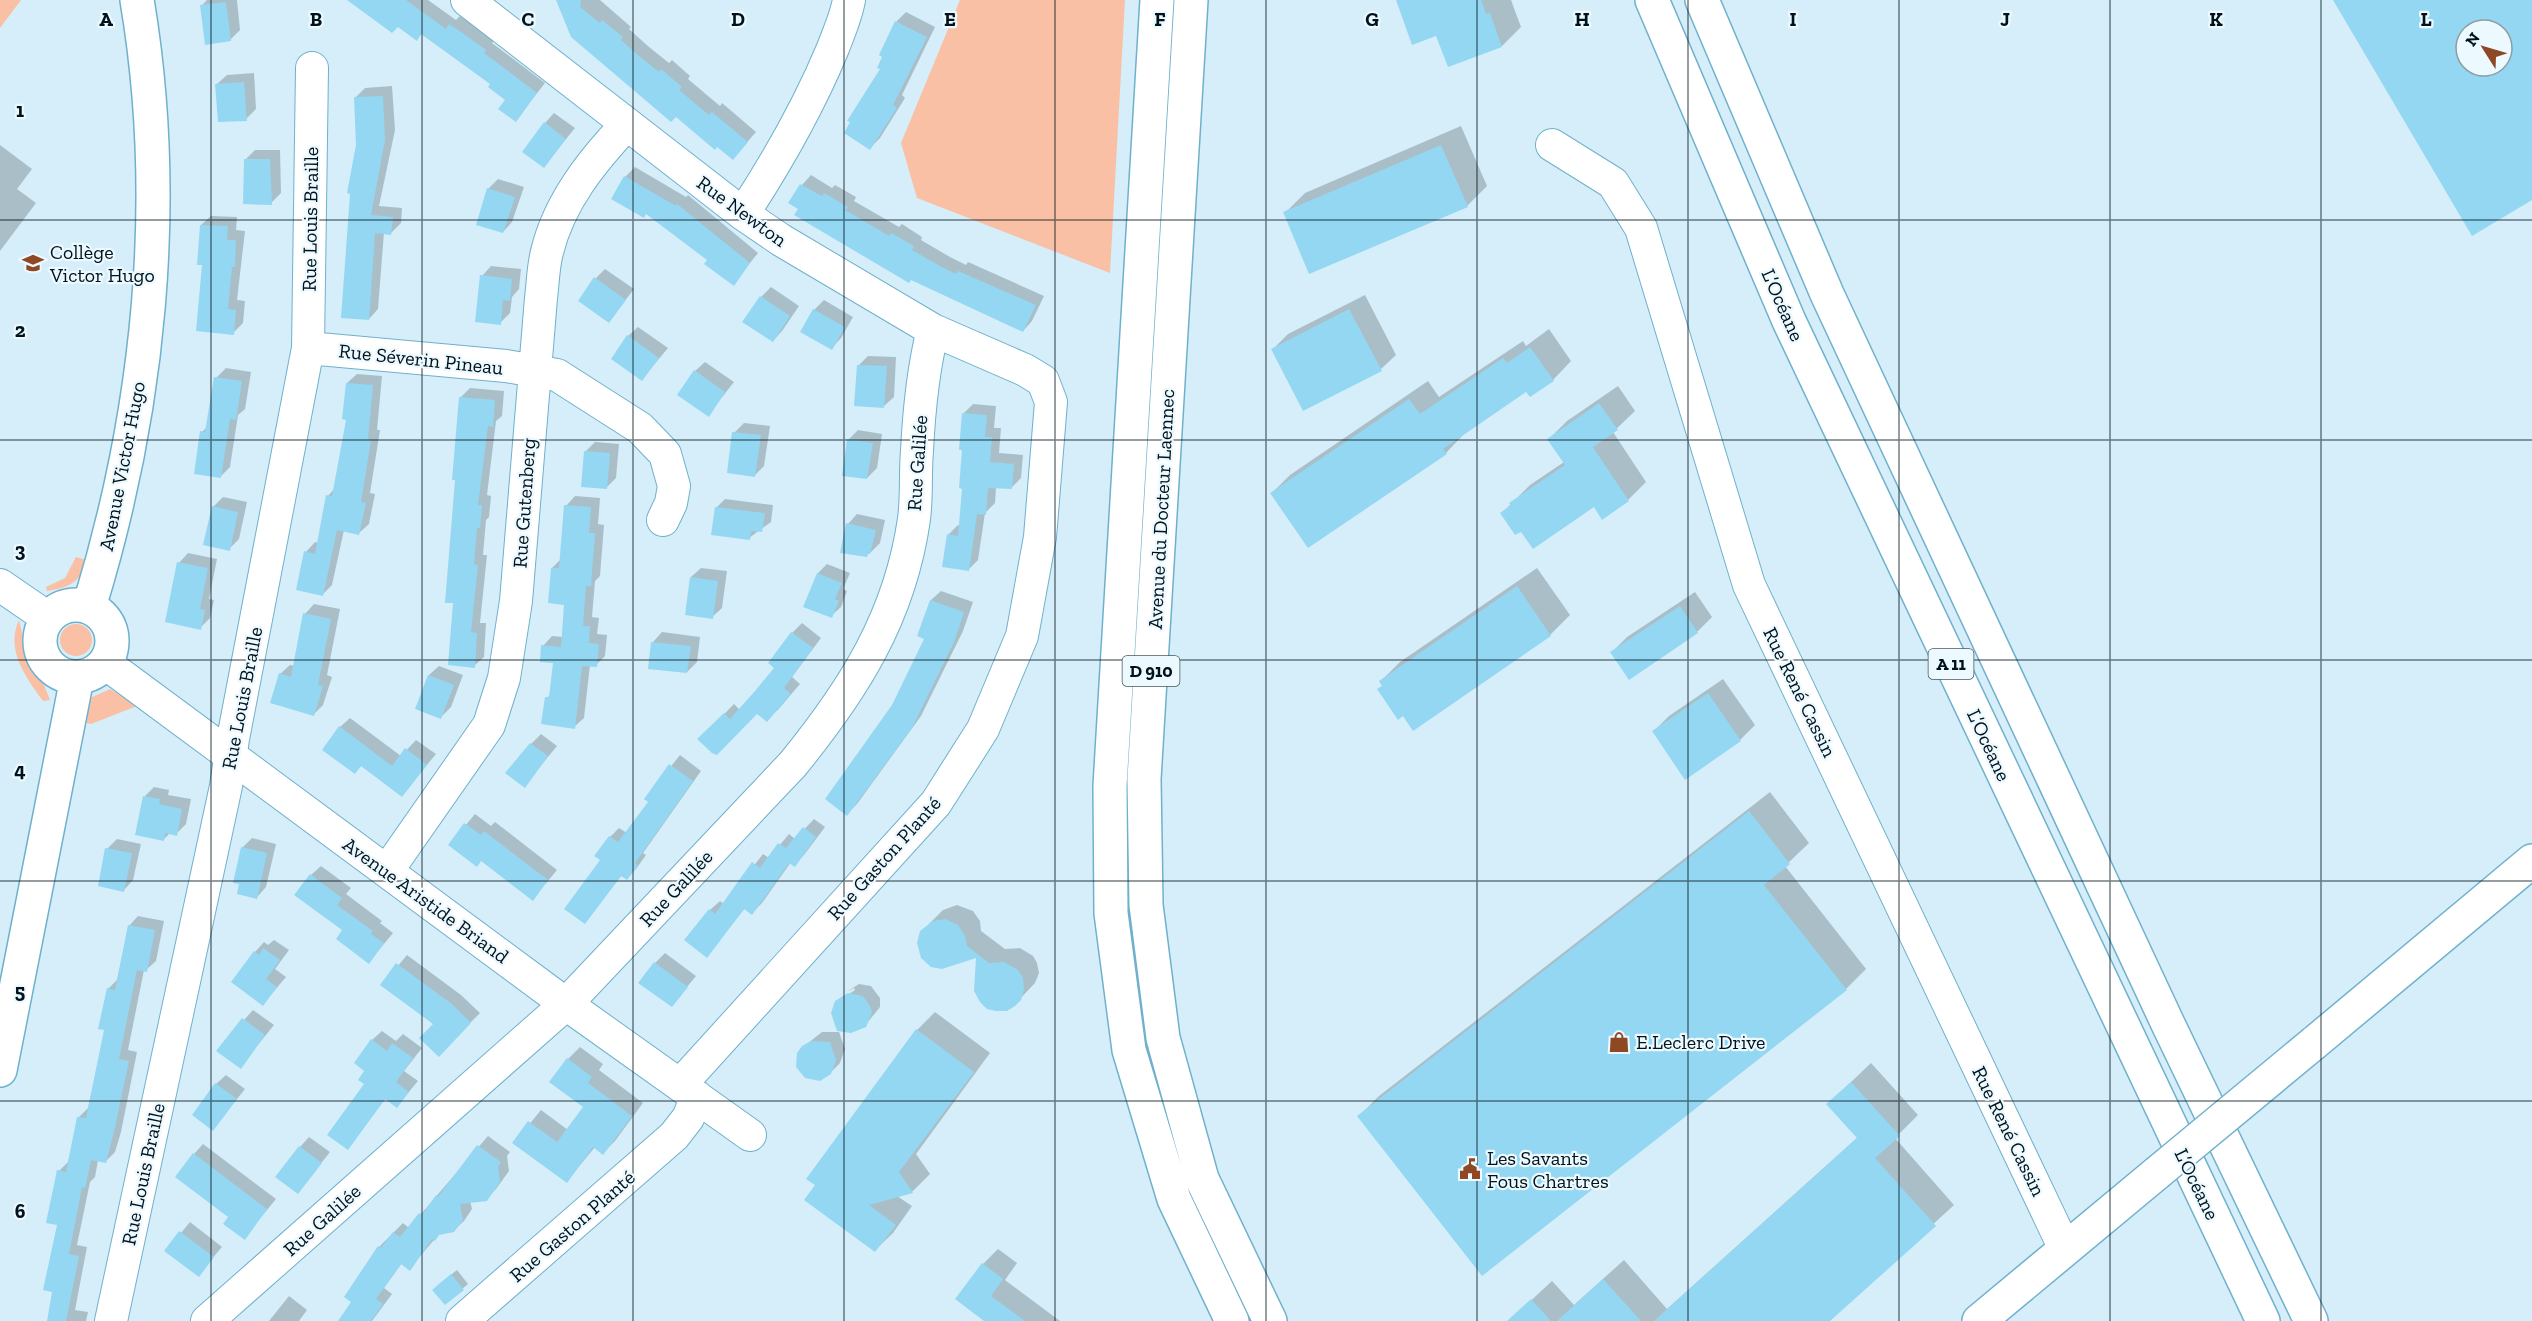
<svg xmlns="http://www.w3.org/2000/svg" width="2532" height="1321" font-family="'Zilla Slab',serif">
<rect width="100%" height="100%" fill="#d5eefa"/>
<path fill="#fac0a5" d="M0 0H21L0 28Z
M960 0H1125L1110 273 917 198 901 143Z
M76 557 89 561C79 583 70 587 47 591L46 587 65 578Z
M19 620 28 659 42 680 50 700 43 701C26 677 5 650 19 620Z
M60 640a16 16 0 1 1 32 0a16 16 0 1 1-32 0Z
M110 689 137 706 91 724 83 722 88 699Z"/>
<path fill="#0003" d="M207 0H237L240 30 230 40 202 5Z
M349 0H428L456 20 460 16 470 23 494 40 492 43 545 83 516 120 507 100 492 84 422 33 417 39 398 25Z
M557 0H600L631 27 629 29 649 47 669 63 672 60 690 76 688 79 720 106 722 103 756 132 742 148Z
M1397 0H1511L1521 27 1502 46 1437 34Z
M906 12 935 27 902 95 905 98 880 138 870 148 882 69 896 22Z
M254 73 256 109 246 119 217 84 227 75Z
M392 86 395 130 379 206 402 208 401 223 391 233 384 232 378 309 369 319 355 98 365 88Z
M554 113 575 128 544 166 545 123Z
M1461 126 1487 186 1467 206 1285 213 1305 193Z
M0 145 32 169 17 189 36 203 0 251Z
M255 150H280L281 193 271 203 245 160Z
M635 167 686 197 688 195 758 253 733 284 625 177Z
M811 175 832 188 835 185 856 197 854 201 899 227 902 224 922 237 921 240 950 257 966 265 968 262 1044 296 1032 321 1023 331 790 203 802 185Z
M498 179 524 187 512 222 503 232 488 189Z
M211 216 237 217 236 230 245 231 237 300 245 301 243 323 233 333 204 264 201 225Z
M491 266 521 269 519 289 512 297 510 313 500 323 482 276Z
M605 269 634 289 609 321 596 278Z
M771 287 799 306 782 331 773 341 744 322 761 297Z
M1365 295 1396 355 1381 369 1273 349 1288 334Z
M824 300 853 317 841 338 832 348 802 331 814 310Z
M638 327 668 348 642 379 628 336Z
M1549 329 1571 361 1553 380 1527 390 1464 434 1446 453 1272 493 1290 475 1428 381 1439 397 1523 341 1526 346Z
M868 356 896 357 894 397 884 406 858 366Z
M705 362 734 382 708 415 695 371Z
M226 368 251 372 245 409 238 415 230 467 220 477 202 432 208 426 216 378Z
M357 374 382 376 377 430H380L370 493 375 494 369 524 359 533 344 530 332 585 323 594 306 552 315 542 318 543 328 496 335 488 348 418 347 383Z
M1618 386 1635 411 1613 432 1646 482 1628 500 1594 505 1521 530 1502 513 1530 485 1564 462 1549 439 1567 421Z
M470 388 504 391 502 416 496 421 487 495 491 496 489 517 486 520 483 555H487L480 623H486L484 657 474 666 455 602 460 398Z
M973 404 996 406 994 428H1001L999 453 1023 455 1021 478 1011 488 996 487 995 503 985 513 978 560 968 570 948 535 958 525 960 526 963 487V414Z
M744 423 770 426 764 466 755 475 734 433Z
M858 430 882 434 877 468 867 478 848 440Z
M595 442 619 444 616 478 606 488 585 452Z
M575 496 600 498 598 524 604 525 600 576 595 581 592 617 599 618 597 634 607 635 605 656 596 665H590L584 718 574 727 547 698 551 694 554 662 543 646 552 636 563 637 566 603 552 568 561 559 566 506Z
M223 497 247 502 239 539 229 549 213 507Z
M725 499 773 505 771 522 749 538 716 508Z
M857 514 885 520 880 543 870 553 848 524Z
M188 553 217 559 209 599 214 600 210 618 200 628 179 563Z
M827 564 850 573 843 589 847 591 841 607 831 616 818 573Z
M701 568 727 571 722 608 712 617 691 577Z
M1537 568 1570 615 1550 635 1413 729 1381 681 1400 662Z
M941 591 973 602 963 631 921 716 857 804 847 814 893 706 926 638 931 600Z
M1695 592 1712 617 1697 632 1612 652 1627 637Z
M314 604 340 609 327 675 332 677 323 705 314 714 280 674 290 665 295 666 305 614Z
M802 623 821 638 792 677 800 684 777 711 757 712 700 739 734 704 740 710 776 668 792 633Z
M662 632 700 637 697 662 687 672 653 642Z
M439 666 463 675 451 707 441 717 429 675Z
M1723 679 1755 725 1740 740 1654 731 1669 716Z
M350 718 401 756 416 740 436 754 402 795 362 765 355 772 340 727Z
M541 734 557 746 524 786 531 744Z
M680 755 701 771 643 853 646 855 636 869 627 878 622 875 585 922 610 837 619 828 627 833 650 802 646 798Z
M154 787 169 790 168 795 191 799 186 824 176 834 170 833 163 840 145 796Z
M1770 792 1809 843 1785 866 1866 969 1846 989 1359 1116 1379 1096Z
M475 814 491 826 495 822 557 870 533 899 482 860 450 844Z
M814 819 825 827 804 855 794 865 791 862 762 903 752 913 745 908 707 956 710 910 720 901 724 904 763 854 769 858 789 834 795 839Z
M252 838 276 844 266 887 257 897 242 848Z
M117 839 141 844 133 880 124 890 107 849Z
M321 866 351 888 346 894 382 921 380 923 393 933 369 962 344 930 311 875Z
M957 905 973 911 980 921 981 931 1005 949 1020 948 1033 956 1037 963 1039 973 1035 983 1014 1005 978 956 927 926 943 910Z
M138 916 164 921 156 961 146 970H144L128 1050 137 1052 121 1132 115 1152 105 1162 98 1160 95 1177 90 1182 77 1245 87 1247 75 1310 88 1312 86 1321H48L54 1291 59 1224V1171L68 1162 79 1117 88 1108 106 1029 108 989 117 980 129 926Z
M274 940 289 950 275 969 286 977 263 1004 255 952 264 942 268 945Z
M665 953 696 976 672 1005 655 963Z
M407 955 461 995 480 1013 439 1054 435 1023 382 985Z
M859 984 871 986 880 998V1007L867 1023 836 1002 843 996V998L855 990 854 988 845 993Z
M253 1010 274 1025 240 1067 244 1020Z
M935 1012 990 1053 916 1154 930 1174 913 1191 897 1196 912 1206 893 1233 875 1250 817 1185 808 1178 917 1030Z
M382 1031 396 1041 403 1034 422 1048 404 1071 418 1081 397 1106 386 1098 348 1148 366 1084V1071L372 1040Z
M822 1032H839L845 1049 840 1063 830 1073 803 1047Z
M580 1047 603 1064 599 1070 643 1103 615 1141 603 1153 595 1147 567 1181 514 1143 541 1110 568 1130 585 1106 568 1059Z
M1871 1063 1918 1115 1895 1138 1954 1205 1828 1321H1509L1552 1281 1574 1305 1624 1260 1667 1309 1858 1137 1828 1104Z
M226 1075 245 1089 213 1129 216 1084Z
M488 1136 510 1152 507 1156 509 1171 496 1189 486 1199 470 1201 472 1209 464 1221 453 1231 440 1233 409 1269 402 1263 384 1288 392 1294 372 1321H339L353 1301 346 1296 379 1247 403 1223 409 1228Z
M309 1137 330 1152 298 1192 300 1147Z
M203 1144 276 1199 244 1238 194 1154Z
M190 1222 222 1247 198 1275 166 1251Z
M998 1249 1017 1263 1005 1280 1060 1321H986L983 1264Z
M457 1270 468 1284 445 1303 438 1285Z
M289 1296 307 1310 299 1321H269Z"/>
<path fill="#94d7f2" fill-rule="evenodd" d="M347 0H406L446 29 449 24 461 32 486 50 484 53 537 93 516 122 498 109 505 100 488 87 490 84 421 34 417 41 398 27 392 33Z
M556 0H581L580 7 600 23 602 20 623 37 621 40 639 56 659 72 661 69 682 87 679 90 709 115 712 112 748 142 733 160 717 147 715 150 676 117 671 122 571 37Z
M1396 0H1481L1486 14 1490 13 1502 47 1448 67 1436 36 1412 45Z
M2333 0H2532V200L2472 236ZM2466 30H2502V66H2466Z
M226 2 231 41 205 45 200 5Z
M895 21 927 37 893 105 897 108 870 150 844 133 850 122 847 121 880 69 877 68 882 57 879 55Z
M244 82 247 121 218 122 215 84Z
M383 96 385 140 371 215 393 217 391 235 375 233 369 320 341 318 350 194 347 193 356 145 354 97Z
M544 122 566 139 544 168 522 152Z
M1441 145 1468 207 1309 274 1283 212Z
M244 159H270L272 205 243 204Z
M624 176 676 206 677 204 750 263 734 286 704 264 707 260 646 214 644 218 611 199Z
M800 184 822 196 824 193 848 207 845 210 889 236 891 233 914 246 912 250 940 266 956 274 958 271 1036 305 1023 332 911 280 909 283 794 215 798 209 788 203Z
M487 188 515 197 503 233 476 225Z
M200 225 228 226 227 240H236L235 267H232L228 309 236 310 234 335 196 331 202 265H197Z
M480 275 512 279 510 301 503 300 501 325 475 322Z
M594 277 626 300 609 323 578 301Z
M760 296 790 316 773 342 742 322Z
M813 309 845 327 832 350 800 332Z
M1349 309 1382 371 1303 411 1271 349Z
M627 335 659 358 642 381 611 359Z
M1530 347 1554 381 1530 397 1526 392 1443 449 1447 454 1308 548 1270 493 1409 399 1420 414 1503 358 1507 363Z
M857 365 887 366 884 408 854 406Z
M694 370 725 392 709 417 677 395Z
M214 377 242 381 236 420 230 419 221 478 194 474 200 431 205 432Z
M346 383 373 385 368 439 371 440 361 502 366 503 359 535 337 530 323 596 296 590 304 551 315 554 326 495 332 496 346 420 342 419Z
M459 397 495 400 493 427 488 426 478 505H482L480 528H477L474 564 478 565 471 632 477 633 475 668 448 665 453 603H445L455 480H452Z
M1599 403 1618 430 1593 447 1629 501 1602 520 1594 507 1533 549 1521 532 1515 535 1500 513 1511 505 1509 503 1565 465 1547 439Z
M962 413 987 415 985 437H992L990 462 1014 464 1012 489 988 488 986 515 977 514 969 571 942 567 947 534 958 536 962 489 959 488 962 450H959Z
M732 432 761 435 755 477 727 473Z
M847 439 873 443 867 479 842 476Z
M584 451 610 453 607 489 581 487Z
M564 505 591 507 589 533H595L591 586H586L583 626H590L589 643 599 644 597 667 582 666 575 729 541 724 545 697H549L553 663 540 662 541 645 561 647 564 605 548 603 551 568H559Z
M212 506 238 512 230 551 203 545Z
M715 507 765 513 762 532 751 531 750 540 711 535Z
M846 523 876 530 870 554H868L867 557 840 553Z
M177 562 208 568 200 609 205 610 201 630 165 622Z
M817 573 842 583 835 599 839 601 832 618 803 607Z
M690 577 718 581 713 619 685 615Z
M1517 586 1551 636 1413 731 1403 716 1398 720 1377 689 1382 686 1379 681Z
M930 600 964 612 954 642 912 728 847 816 825 799 892 705 924 639 917 636Z
M1680 606 1698 633 1629 680 1610 652Z
M303 613 331 619 318 685 323 686 314 716 270 703 279 673 291 677Z
M791 632 813 648 784 688 791 694 767 722 757 714 717 755 712 753 697 739 724 713 730 719 755 691 774 668 768 663Z
M651 642 691 646 687 673 648 669Z
M428 675 454 685 441 719 415 709Z
M1708 693 1741 741 1685 780 1652 731Z
M339 726 392 766 405 748 427 765 402 797 361 766 355 774 322 750Z
M530 743 548 756 525 788 505 773Z
M669 764 693 781 635 863 638 865 627 880 621 876 585 924 564 909 600 860 594 856 609 836 618 842 648 802 644 799Z
M143 796 160 799 159 804 182 809 177 836 165 833 164 841 135 835Z
M1749 811 1790 864 1764 885 1847 990 1482 1276 1357 1116Z
M464 823 481 835 484 831 548 880 533 901 481 861 477 867 448 845Z
M803 827 816 837 795 867 789 863 752 915 744 909 707 958 684 940 709 909 715 914 752 862 760 868 778 843 786 848Z
M241 847 267 853 257 899 237 894 239 884 233 883Z
M105 848 132 853 124 892 98 886Z
M310 874 342 898 337 905 373 931 371 934 384 943 369 964 336 939 342 930 294 895Z
M945 919 958 925 965 936 967 946 989 963 1004 962 1018 970 1023 978 1024 989 1021 1000 1015 1006 1007 1011H996L987 1009 980 1002 974 991 976 958 942 969 931 967 921 958 917 943 920 931 933 921Z
M128 925 155 930 147 972 137 970 119 1059 129 1061 115 1127 106 1163 91 1160 85 1188 82 1187 69 1254 79 1256 66 1321H47L52 1292 43 1290 57 1225 46 1223 57 1170 66 1172 77 1117 86 1118 104 1030 98 1029 107 988 115 990Z
M263 948 280 960 266 979 277 987 263 1006 231 982 254 951 259 955Z
M654 962 688 987 672 1007 638 983Z
M396 963 452 1004 471 1023 439 1057 419 1038 433 1024 380 985Z
M848 993 863 996 870 1006 872 1013 866 1027 851 1033 837 1031 831 1013 835 1001Z
M242 1018 265 1035 241 1069 216 1051Z
M916 1029 974 1072 899 1172 913 1193 869 1205 896 1225 875 1252 804 1200 815 1185 806 1179Z
M371 1039 387 1051 392 1043 413 1058 396 1082 409 1092 397 1108 385 1099 348 1150 327 1135 364 1084 358 1080 364 1071 354 1063Z
M811 1041 830 1042 836 1060 831 1074 820 1081 805 1078 796 1067 797 1053 802 1046Z
M567 1058 592 1077 588 1083 632 1116 603 1155 593 1147 567 1183 512 1143 528 1121 557 1142 583 1107 549 1082Z
M1851 1082 1900 1136 1875 1158 1936 1226 1830 1321H1654L1857 1138 1826 1104Z
M215 1083 237 1099 213 1131 192 1115Z
M477 1145 501 1162 498 1167 500 1182 487 1201 460 1204 463 1220 454 1232 439 1235 435 1241 432 1239 410 1271 401 1264 376 1299 383 1304 371 1321H338L351 1302 344 1297 378 1246 381 1248 393 1232 400 1237 419 1213 422 1215 436 1195 438 1197Z
M299 1146 322 1163 298 1194 275 1177Z
M193 1153 267 1209 245 1240 223 1224 228 1217 175 1177Z
M179 1231 214 1257 199 1277 164 1251Z
M982 1263 1003 1279 991 1296 1025 1321H984L955 1299Z
M451 1274 464 1290 445 1305 432 1290Z
M1603 1279 1641 1321H1557Z
M1531 1299 1551 1321H1507Z"/>
<g fill="none" stroke-linecap="round" stroke-linejoin="round">
<defs>
<path id="minor" d="M467 0 743 214 781 240 933 330 1025 370 1043 381 1051 402 1040 537 1022 636 983 729 936 803 680 1085
M1552 145 1613 183 1641 228 1749 585 2065 1249
M743 214C777 162 809 106 833 48 839 32 846 17 849 0
M308 348 506 366 557 375 640 428 665 454 674 486 671 503 663 520
M0 585 48 618
M105 663 566 1004 750 1135
M387 871 489 725 504 678 516 601 541 298C543 283 543 267 547 252 559 202 592 161 627 124
M111 1321 226 786 233 739 308 348 312 68
M207 1321 566 1004 793 764C854 689 900 617 914 519 917 497 915 474 917 451 919 410 923 369 933 330
M462 1321 674 1136 688 1118 697 1097"/>
<path id="major" d="M1157 0 1110 786 1111 913 1129 1050 1174 1199 1232 1321
M1191 0 1144 779 1146 905 1163 1038 1202 1179 1270 1321
M40 641a36 36 0 1 1 72 0a36 36 0 1 1-72 0Z
M89 607C149 412 171 202 137 0
M2314 1043 2532 861
M0 1070 77 678
M1979 1321 2157 1173"/>
<path id="highway" d="M1652 0 1789 321 2263 1321
M1702 0 1827 294 2168 1024 2311 1321"/>
</defs>
<use href="#minor" stroke="#6fb1cc" stroke-width="34"/>
<use href="#major" stroke="#6fb1cc" stroke-width="36"/>
<use href="#highway" stroke="#6fb1cc" stroke-width="36"/>
<use href="#minor" stroke="#fff" stroke-width="32"/>
<use href="#major" stroke="#fff" stroke-width="33"/>
<use href="#highway" stroke="#fff" stroke-width="33"/>
<defs>
<path id="major-bridge" d="M2157 1173 2314 1043"/>
</defs>
<use href="#major-bridge" stroke="#6fb1cc" stroke-width="36" stroke-linecap="butt"/>
<use href="#major-bridge" stroke="#fff" stroke-width="33"/>
</g>
<path fill="none" stroke="#00121b" stroke-width="1.5" stroke-opacity="0.55" d="M211 0V1321M422 0V1321M633 0V1321M844 0V1321M1055 0V1321M1266 0V1321M1477 0V1321M1688 0V1321M1899 0V1321M2110 0V1321M2321 0V1321M0 220H2532M0 440H2532M0 660H2532M0 881H2532M0 1101H2532"/>
<defs>
<symbol id="school-bare" viewBox="-9 -9 18 18"><path d="M0-5L7-2L0 1L-7-2ZM-4 1L0 2.5L4 1V4Q0 6-4 4Z" fill="#8f4824" stroke="#ecf9ff" stroke-width="2.5" paint-order="stroke"/></symbol>
<symbol id="shop-bare" viewBox="-9 -9 18 18"><path d="M-5-2.5h2.3a2.7 3.5 0 0 1 5.4 0H5L5.5 6h-11ZM-1.5-2.5h3a1.5 2.3 0 0 0-3 0Z" fill="#8f4824" stroke="#ecf9ff" stroke-width="2.5" paint-order="stroke"/></symbol>
<symbol id="civic-bare" viewBox="-9 -9 18 18"><path d="M-.6-6.5H3V-4.5H.6V-3L4-1V1h2V6H-6V1h2V-1L-.6-3ZM-1.2 2.5V6h2.4V2.5Z" fill="#8f4824" stroke="#ecf9ff" stroke-width="2.5" paint-order="stroke"/></symbol>
</defs>
<g fill-rule="evenodd">
<use href="#school-bare" x="18" y="248" width="30" height="30"/>
<use href="#shop-bare" x="1604" y="1027" width="30" height="30"/>
<use href="#civic-bare" x="1455" y="1154" width="30" height="30"/>
</g>
<g text-anchor="middle" dominant-baseline="central" stroke-width="4.5" stroke-linejoin="round" paint-order="stroke">
<g fill="#ecf9ff" stroke="#47575f" stroke-width="1.5">
<rect x="1928.5" y="649" width="45" height="30" rx="4.5"/>
<rect x="1122.5" y="656" width="57" height="30" rx="4.5"/>
</g>
<g font-size="18" font-weight="bold" fill="#00121b">
<text x="1951" y="664">A 11</text>
<text x="1151" y="671">D 910</text>
</g>
<g font-size="20" fill="#00121b" stroke="#ecf9ff">
<text transform="translate(742 211) rotate(36)">Rue Newton</text>
<text transform="translate(310 219) rotate(-89)">Rue Louis Braille</text>
<text transform="translate(1783 305) rotate(66)">L’Océane</text>
<text transform="translate(421 359) rotate(6)">Rue Séverin Pineau</text>
<text transform="translate(917 463) rotate(-86)">Rue Galilée</text>
<text transform="translate(122 466) rotate(-79)">Avenue Victor Hugo</text>
<text transform="translate(524 503) rotate(-86)">Rue Gutenberg</text>
<text transform="translate(1161 509) rotate(-87)">Avenue du Docteur Laennec</text>
<text transform="translate(1800 692) rotate(64)">Rue René Cassin</text>
<text transform="translate(242 698) rotate(-79)">Rue Louis Braille</text>
<text transform="translate(1989 745) rotate(65)">L’Océane</text>
<text transform="translate(884 858) rotate(-48)">Rue Gaston Planté</text>
<text transform="translate(676 888) rotate(-47)">Rue Galilée</text>
<text transform="translate(426 900) rotate(36)">Avenue Aristide Briand</text>
<text transform="translate(2009 1131) rotate(64)">Rue René Cassin</text>
<text transform="translate(143 1174) rotate(-78)">Rue Louis Braille</text>
<text transform="translate(2197 1184) rotate(64)">L’Océane</text>
<text transform="translate(322 1220) rotate(-42)">Rue Galilée</text>
<text transform="translate(572 1226) rotate(-41)">Rue Gaston Planté</text>
</g>
<g font-size="20" fill="#00121b" stroke="#ecf9ff" text-anchor="start">
<text x="50" y="252">Collège<tspan x="50" dy="23">Victor Hugo</tspan></text>
<text x="1636" y="1042">E.Leclerc Drive</text>
<text x="1487" y="1158">Les Savants<tspan x="1487" dy="23">Fous Chartres</tspan></text>
</g>
</g>
<g font-size="20" text-anchor="middle" font-weight="bold" fill="#00121b" stroke="#ecf9ff" stroke-width="4.5" stroke-linejoin="round" paint-order="stroke">
<text x="106" y="26">A</text>
<text x="316" y="26">B</text>
<text x="528" y="26">C</text>
<text x="738" y="26">D</text>
<text x="950" y="26">E</text>
<text x="1160" y="26">F</text>
<text x="1372" y="26">G</text>
<text x="1582" y="26">H</text>
<text x="1793" y="26">I</text>
<text x="2005" y="26">J</text>
<text x="2216" y="26">K</text>
<text x="2426" y="26">L</text>
<text x="20" y="117">1</text>
<text x="20" y="337">2</text>
<text x="20" y="557">3</text>
<text x="20" y="777">4</text>
<text x="20" y="998">5</text>
<text x="20" y="1218">6</text>
</g>
<g transform="translate(2484 48) rotate(307)"><circle r="28" fill="#ecf9ff" stroke="#8e9da4" stroke-width="1.5"/>
<path d="M0-4.5L10 22L0 15L-10 22Z" fill="#8f4824"/>
<text y="-9" font-size="16" font-weight="bold" text-anchor="middle" fill="#00121b">N</text>
</g>
</svg>
